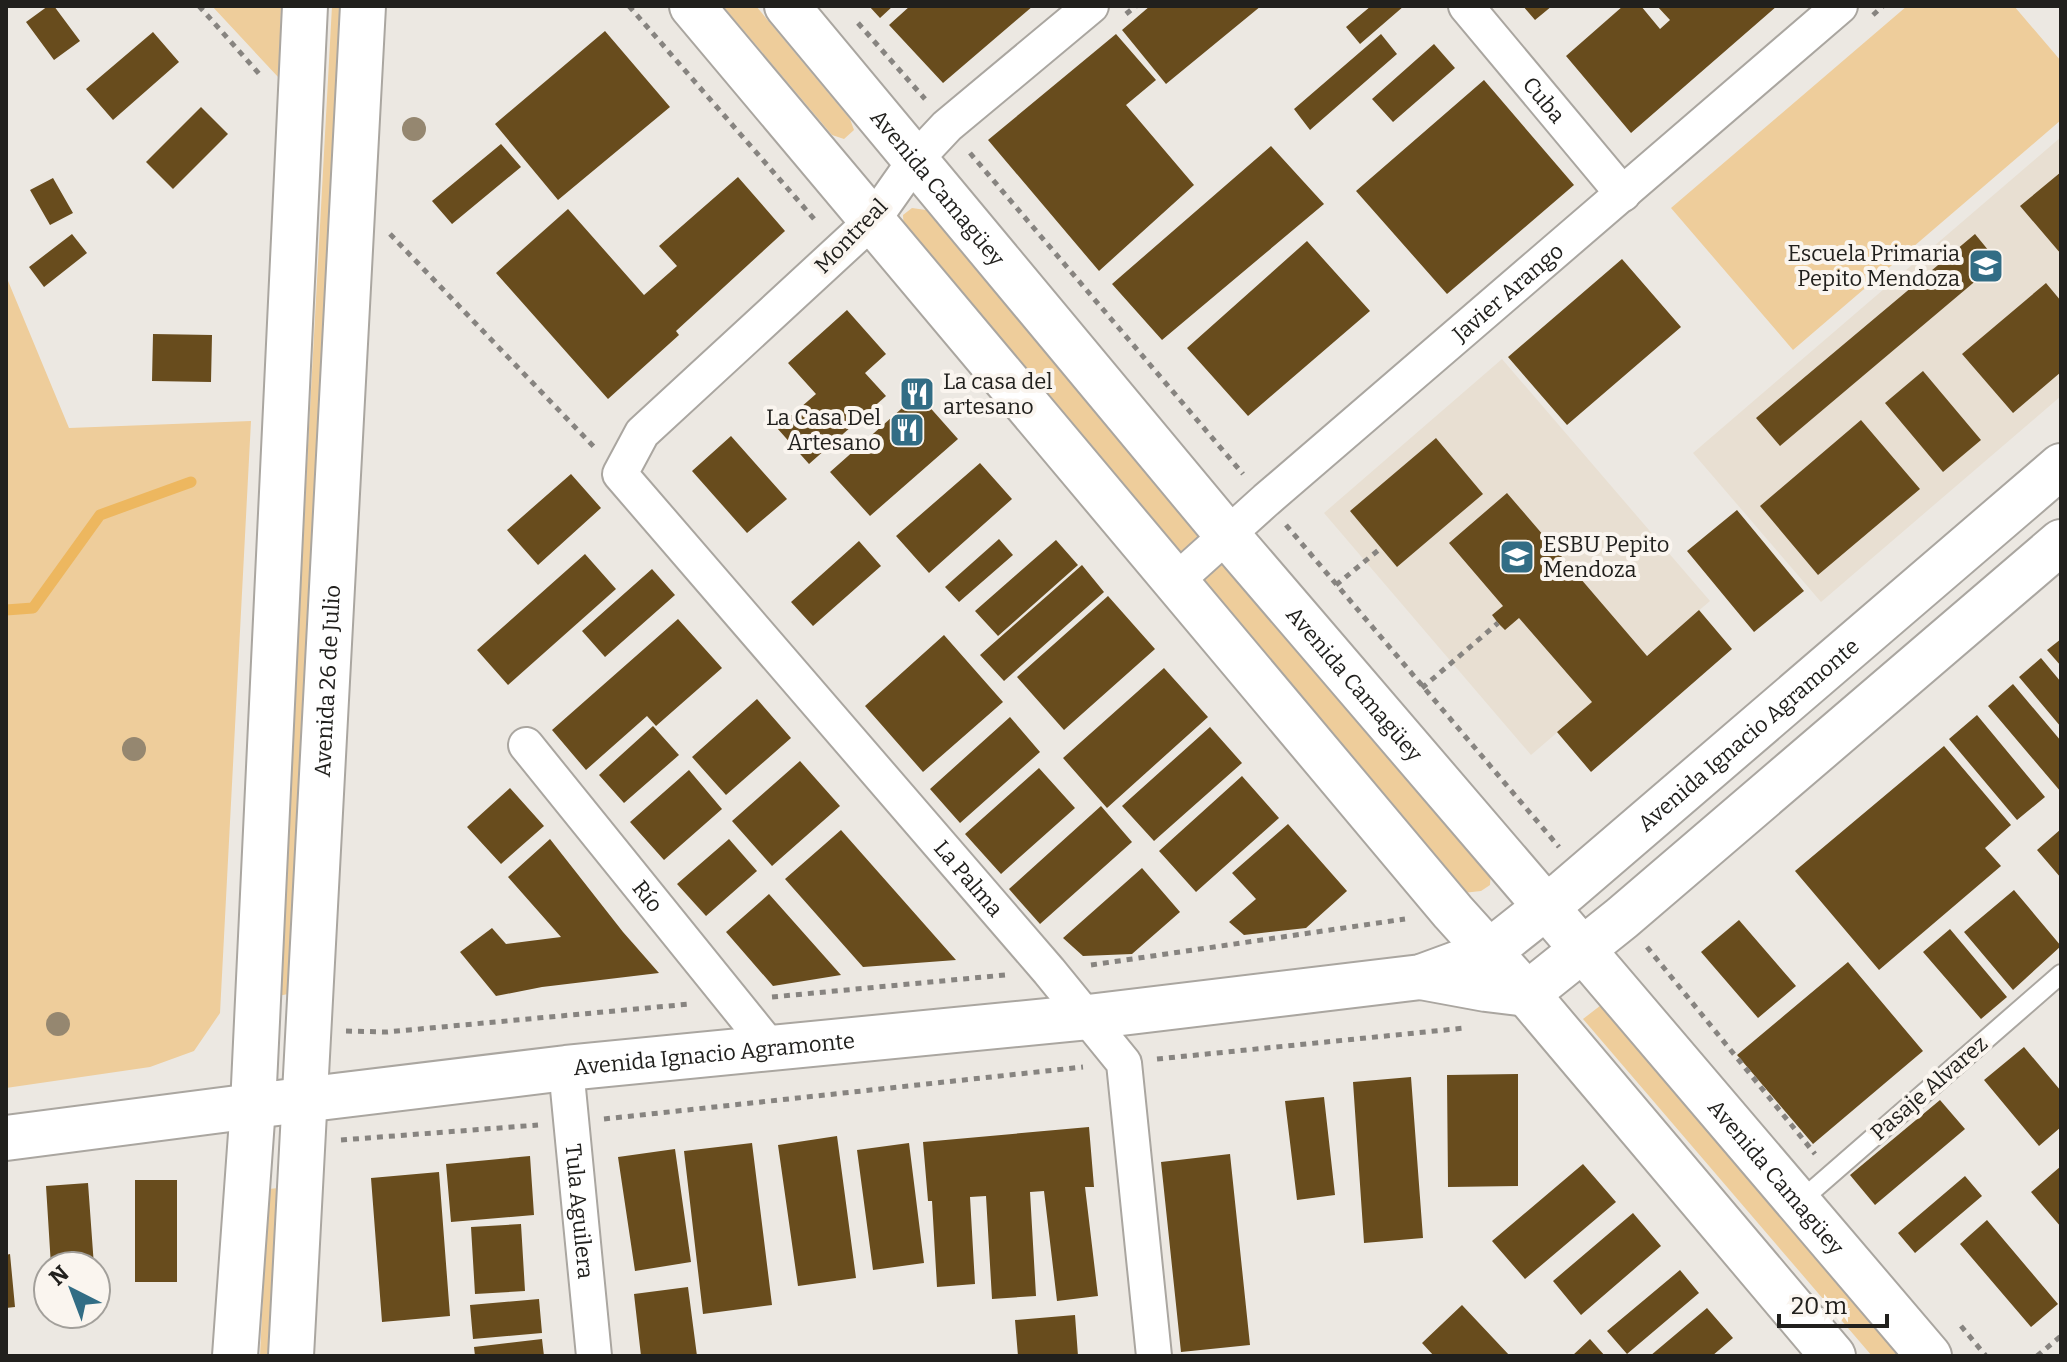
<svg xmlns="http://www.w3.org/2000/svg" width="2067" height="1362" font-family="Bitter,serif">
<rect width="100%" height="100%" fill="#ece8e2"/>
<path fill="#e8dfd2" d="M2061 137V396L1821 602 1693 453Z
M1502 359 1710 601 1531 755 1324 513Z"/>
<path fill="#eecd9b" d="M212 6H281L279 78Z
M332 6H342L288 994 278 996Z
M723 6H756L850 119 854 130 844 139 832 135Z
M1907 6H2014L2061 61V120L1793 350 1671 208Z
M912 208 926 210 1491 871 1490 885 1481 891 1463 893 904 230 903 215Z
M6 276 69 428 251 421 220 1013 194 1051 150 1067 6 1088Z
M1605 1002 1902 1356H1872L1583 1019Z
M279 1188 270 1356H260L268 1189Z"/>
<g fill="none" stroke-linecap="round" stroke-linejoin="round">
<path stroke="#edb75f" stroke-width="11" d="M6 610 33 608 100 515 191 482"/>
</g>
<path fill="#684c1d" d="M48 6H54L80 41 54 60 26 22Z
M869 6H893L880 18Z
M910 6H1033L943 83 889 25Z
M1150 6H1261L1166 84 1122 30Z
M1371 6H1404L1360 44 1346 27Z
M1523 6H1552L1535 20Z
M1623 6H1641L1660 29 1670 20 1657 6H1777L1631 133 1566 56Z
M605 31 670 107 558 200 495 124Z
M153 32 179 62 113 120 86 89Z
M1116 34 1156 80 1126 105 1194 185 1099 271 988 140Z
M1381 34 1397 54 1310 130 1294 109Z
M1434 44 1455 68 1393 122 1372 99Z
M1484 80 1574 185 1447 294 1356 191Z
M201 107 228 134 173 189 146 162Z
M501 144 521 167 452 224 432 201Z
M1271 146 1324 204 1162 340 1112 284Z
M2061 172V254L2020 206Z
M738 177 785 231 676 331 679 335 608 399 496 273 568 209 644 295 677 266 659 246Z
M53 178 73 213 50 225 30 190Z
M72 234 87 253 44 287 29 267Z
M1975 234 1998 262 1780 446 1756 418Z
M1307 241 1370 311 1248 416 1187 348Z
M1622 259 1681 327 1567 425 1508 357Z
M2046 283 2061 301V372L2013 413 1962 354Z
M847 310 886 354 865 373 886 396 809 464 777 428 816 394 788 363Z
M153 334 212 335 211 382 152 381Z
M1923 371 1981 440 1943 472 1885 403Z
M918 394 958 439 870 516 830 472Z
M1861 420 1920 489 1818 575 1760 506Z
M731 436 787 499 747 533 692 471Z
M1436 438 1483 494 1397 567 1350 511Z
M980 463 1012 499 929 573 896 536Z
M571 474 601 508 538 565 507 530Z
M1507 493 1647 656 1699 610 1732 649 1591 772 1557 732 1592 702 1519 618 1505 630 1498 623 1492 615 1503 606 1449 543Z
M1737 510 1804 591 1754 632 1687 551Z
M999 539 1013 555 959 602 945 587Z
M1056 540 1078 565 998 636 975 611Z
M859 541 881 566 813 626 791 602Z
M585 554 616 589 508 685 477 650Z
M1082 565 1104 592 1004 681 980 655Z
M652 569 675 595 605 657 582 631Z
M1108 596 1155 649 1064 730 1017 677Z
M678 619 722 668 656 726 647 716 586 770 552 730Z
M944 635 1003 702 923 772 865 706Z
M2061 639V666L2047 650Z
M2041 658 2061 682V727L2019 677Z
M1164 668 1208 717 1107 808 1063 758Z
M2013 684 2061 741V792L1988 706Z
M757 699 791 738 726 795 692 757Z
M1977 715 2045 797 2017 820 1949 739Z
M1010 717 1040 752 960 823 930 789Z
M653 726 679 755 624 803 599 775Z
M1210 727 1242 763 1154 841 1122 806Z
M1944 746 2011 825 1985 848 2001 866 1879 970 1795 871Z
M800 761 840 806 772 866 732 821Z
M1039 768 1075 808 1001 874 965 834Z
M689 770 722 809 664 860 630 822Z
M1242 776 1279 818 1196 892 1159 851Z
M510 788 544 826 501 864 467 827Z
M1101 806 1132 842 1040 924 1009 889Z
M1288 824 1347 891 1306 928 1244 935 1229 922 1256 899 1232 873Z
M2061 829V878L2037 850Z
M841 830 956 960 863 967 785 879Z
M550 839 623 932 659 973 542 987 496 996 460 952 492 928 506 944 561 937 508 877Z
M729 839 757 871 706 916 677 884Z
M1142 868 1180 912 1132 954 1083 956 1063 938Z
M2014 890 2061 946 2013 990 1964 932Z
M769 894 841 975 773 986 726 932Z
M1739 920 1796 986 1758 1018 1701 952Z
M1950 929 2007 997 1981 1019 1923 952Z
M1848 962 1923 1051 1813 1144 1737 1055Z
M2024 1047 2061 1091V1127L2039 1146 1984 1080Z
M1518 1074V1186L1448 1187 1447 1075Z
M1411 1077 1423 1238 1364 1243 1353 1082Z
M1324 1097 1335 1195 1297 1200 1285 1101Z
M1940 1100 1965 1129 1875 1205 1850 1175Z
M1089 1127 1094 1187H1085L1098 1296 1057 1301 1044 1191 1030 1192 1036 1296 992 1299 986 1196 970 1197 975 1284 937 1287 932 1201H928L923 1142Z
M837 1136 856 1278 798 1286 778 1145Z
M752 1143 772 1305 703 1314 684 1151Z
M909 1143 924 1263 873 1270 857 1150Z
M675 1149 691 1262 635 1271 618 1157Z
M1230 1154 1250 1345 1181 1352 1161 1162Z
M530 1156 534 1215 451 1222 446 1164Z
M1583 1164 1616 1202 1525 1279 1492 1241Z
M2061 1166V1227L2031 1192Z
M439 1172 450 1316 382 1322 371 1178Z
M1965 1176 1982 1196 1915 1253 1898 1233Z
M135 1180H177V1282H135Z
M88 1183 94 1266H51L46 1186Z
M1633 1213 1661 1246 1581 1315 1553 1281Z
M1987 1220 2058 1304 2031 1327 1960 1244Z
M521 1224 525 1291 475 1294 471 1227Z
M10 1254 15 1307 6 1308V1255Z
M1680 1270 1699 1293 1627 1354 1607 1331Z
M688 1287 697 1356H641L634 1294Z
M539 1299 542 1333 473 1339 470 1305Z
M1462 1305 1510 1356H1434L1422 1343Z
M1707 1308 1733 1338 1712 1356H1650Z
M1075 1315 1078 1356H1018L1015 1320Z
M542 1339 544 1356H475L474 1347Z
M1590 1339 1605 1356H1572Z"/>
<g fill="none" stroke-linecap="round" stroke-linejoin="round">
<defs>
<path id="service" d="M1798 1203 2061 974"/>
<g id="minor">
<path id="s1" d="M1091 6 947 126 916 159 873 220 642 433 620 474 1049 971 1124 1063 1154 1356"/>
<path id="s2" d="M1466 6 1623 194"/>
<path id="s3" d="M1176 581 1266 500 1840 6"/>
<path id="s4" d="M526 745 770 1047"/>
<path id="s5" d="M566 1068 594 1356"/>
</g>
<g id="secondary">
<path id="s6" d="M1583 950 1929 1356"/>
<path d="M1527 994 1833 1356"/>
<path d="M6 1138 253 1106"/>
</g>
<g id="primary">
<path d="M692 6 1453 912 1527 994"/>
<path id="s7" d="M787 6 1228 536 1583 950"/>
<path d="M1421 977 1486 989 1527 994 1622 918 2061 542"/>
<path id="s8" d="M253 1106 566 1068 1088 1017 1421 977 1489 952 1566 891 2061 466"/>
<path d="M235 1356 253 1106 305 6"/>
<path id="s9" d="M291 1356 363 6"/>
</g>
</defs>
<use href="#service" stroke="#aaa6a0" stroke-width="22"/>
<use href="#minor" stroke="#aaa6a0" stroke-width="38"/>
<use href="#secondary" stroke="#aaa6a0" stroke-width="48"/>
<use href="#primary" stroke="#aaa6a0" stroke-width="48"/>
<path stroke="#878480" stroke-width="5" stroke-dasharray="6 6" stroke-linecap="butt" d="M199 6 262 77
M629 6 815 220
M1126 14 1136 6
M1873 15 1883 6
M858 23 925 99
M970 153 1243 474
M390 234 596 449
M1286 525 1559 847
M1336 585 1381 548
M1422 688 1498 623
M1647 947 1815 1154
M1091 965 1405 919
M772 997 1005 975
M346 1031 387 1032 690 1004
M1157 1059 1465 1028
M604 1119 1083 1067
M341 1140 538 1125
M1961 1326 1986 1356
M2037 1356 2061 1336"/>
<use href="#service" stroke="#fff" stroke-width="18"/>
<use href="#minor" stroke="#fff" stroke-width="34"/>
<use href="#secondary" stroke="#fff" stroke-width="44"/>
<use href="#primary" stroke="#fff" stroke-width="44"/>
</g>
<g fill="#958770">
<circle cx="414" cy="129" r="12"/>
<circle cx="134" cy="749" r="12"/>
<circle cx="58" cy="1024" r="12"/>
</g>
<defs>
<symbol id="school-square" viewBox="-11 -11 22 22"><rect x="-9" y="-9" width="18" height="18" rx="4" fill="#326d85" stroke="#faf5ef"/><path d="M0-5L7-2L0 1L-7-2ZM-4 1L0 2.5L4 1V4Q0 6-4 4Z" fill="#fff"/></symbol>
<symbol id="restaurant-square" viewBox="-11 -11 22 22"><rect x="-9" y="-9" width="18" height="18" rx="4" fill="#326d85" stroke="#faf5ef"/><path d="M-5-6h1v4h1v-4h1v4h1v-4h1v5L-1.5 .5V6h-2V.5L-5-1ZM5-6V6H3V1.5H1.5Q1.5-4 5-6Z" fill="#fff"/></symbol>
</defs>
<g fill-rule="evenodd">
<use href="#school-square" x="1966" y="246" width="40" height="40"/>
<use href="#restaurant-square" x="897" y="374" width="40" height="40"/>
<use href="#restaurant-square" x="887" y="410" width="40" height="40"/>
<use href="#school-square" x="1497" y="537" width="40" height="40"/>
</g>
<g text-anchor="middle" dominant-baseline="central" stroke-width="8" stroke-linejoin="round" paint-order="stroke">
<g font-size="22" fill="#21201d" stroke="#faf5ef">
<text stroke="none"><textPath href="#s2" startOffset="122">Cuba</textPath></text>
<text stroke="none"><textPath href="#s7" startOffset="236">Avenida Camagüey</textPath></text>
<text transform="translate(851 236) rotate(-46)">Montreal</text>
<text stroke="none"><textPath href="#s3" startOffset="440">Javier Arango</textPath></text>
<text stroke="none"><textPath href="#s9" startOffset="676">Avenida 26 de Julio</textPath></text>
<text stroke="none"><textPath href="#s7" startOffset="884">Avenida Camagüey</textPath></text>
<text stroke="none"><textPath href="#s8" startOffset="1586">Avenida Ignacio Agramonte</textPath></text>
<text stroke="none"><textPath href="#s1" startOffset="1202">La Palma</textPath></text>
<text stroke="none"><textPath href="#s4" startOffset="194">Río</textPath></text>
<text stroke="none"><textPath href="#s8" startOffset="464">Avenida Ignacio Agramonte</textPath></text>
<text transform="translate(1929 1088) rotate(-41)">Pasaje Alvarez</text>
<text stroke="none"><textPath href="#s6" startOffset="298">Avenida Camagüey</textPath></text>
<text stroke="none"><textPath href="#s5" startOffset="144">Tula Aguilera</textPath></text>
</g>
<g font-size="22" fill="#21201d" stroke="#faf5ef" text-anchor="end">
<text x="1960" y="253">Escuela Primaria<tspan x="1960" dy="25">Pepito Mendoza</tspan></text>
<text x="943" y="381" text-anchor="start">La casa del<tspan x="943" dy="25">artesano</tspan></text>
<text x="881" y="417">La Casa Del<tspan x="881" dy="25">Artesano</tspan></text>
<text x="1543" y="544" text-anchor="start">ESBU Pepito<tspan x="1543" dy="25">Mendoza</tspan></text>
</g>
</g>
<rect width="2067" height="1362" fill="none" stroke="#21201d" stroke-width="16"/>
<g transform="translate(72 1290) rotate(318)"><circle r="38" fill="#faf5ef" stroke="#a3a09b" stroke-width="2"/>
<path d="M0-6L14 30L0 20L-14 30Z" fill="#326d85"/>
<text y="-12" font-size="22" font-weight="bold" text-anchor="middle" fill="#21201d">N</text>
</g>
<path d="M1779 1314v12h108v-12" fill="none" stroke="#21201d" stroke-width="4"/>
<text x="1791" y="1314" font-size="24" fill="#21201d" stroke="#faf5ef" stroke-width="6" paint-order="stroke">20 m</text>
</svg>
